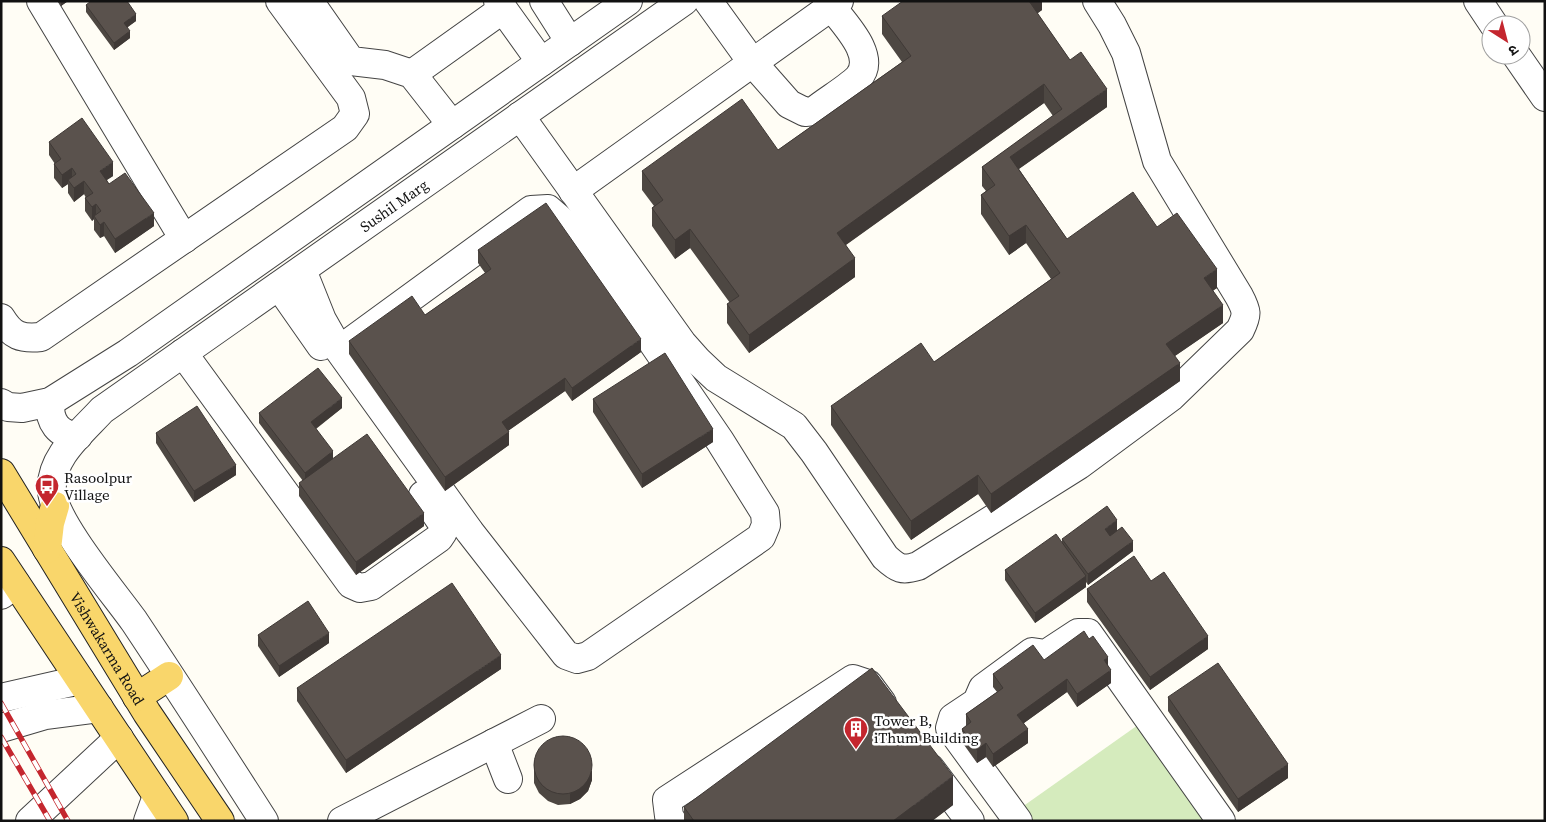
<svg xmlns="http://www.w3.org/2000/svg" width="1546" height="822" font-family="'Source Serif 4','Noto Sans Devanagari',serif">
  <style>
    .green { fill: #d5ebbd }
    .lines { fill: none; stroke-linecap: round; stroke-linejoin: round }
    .minor-casing { stroke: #444; stroke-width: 30 }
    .major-casing { stroke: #222; stroke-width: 30 }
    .minor { stroke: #fff; stroke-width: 28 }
    .major { stroke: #f9d66b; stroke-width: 28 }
    .rail-casing { stroke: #c4262e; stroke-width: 5.5 }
    .rail { stroke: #fff; stroke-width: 4; stroke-dasharray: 11; stroke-linecap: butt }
    .wall { fill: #4d4742 }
    .shaded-wall { fill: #3f3936 }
    .building { fill: #5a524d; stroke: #3f3936 }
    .labels { text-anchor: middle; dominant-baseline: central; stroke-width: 5; stroke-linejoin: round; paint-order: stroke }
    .street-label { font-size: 15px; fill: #111; stroke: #fff }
    .poi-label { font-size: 15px; fill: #111; stroke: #fff; text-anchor: start }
  </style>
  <rect width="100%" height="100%" fill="#fffdf5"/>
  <path class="green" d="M1138,725L1205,821H1032L1022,807Z"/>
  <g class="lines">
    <defs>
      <g id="minor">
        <path d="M41,1L184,239"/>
        <path d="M309,1L351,61L385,65L412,74L452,125"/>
        <path d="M544,1L570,42"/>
        <path d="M708,1L752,62L789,104L805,112L814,111C826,101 847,89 858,78C879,55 840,20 827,1"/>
        <path d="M1478,1L1494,25"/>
        <path d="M503,9L541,62"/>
        <path d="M1516,55L1545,97"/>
        <path d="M412,74L503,9L498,1"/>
        <path d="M520,116L682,343L698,361L716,378L794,426L814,452L885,557C898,569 902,571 918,566L1079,465L1171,397L1240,330C1248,314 1247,311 1239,296L1157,161L1126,53L1112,25L1097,1"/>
        <path d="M573,191L839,1"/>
        <path d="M302,270L322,320L339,350L470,532L566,655L577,659L588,656L761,537L766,525L765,513L720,441L653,343L563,222L548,209L531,210L339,350"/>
        <path d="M279,286L321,346"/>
        <path d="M1,318C12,336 21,339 41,337L345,128L355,114L351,98L280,1"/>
        <path d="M183,353L351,584L360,588L371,586L439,538L443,532L442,523L423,495"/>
        <path d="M50,402C49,422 58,435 78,436"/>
        <path d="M1,403L8,407L22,408L50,402L128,353L628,1"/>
        <path d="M1,595L16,584"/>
        <path d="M1,698L80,680"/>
        <path d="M1,728L45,715L99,708"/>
        <path d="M494,743L508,779"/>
        <path d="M930,768L970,821"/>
        <path d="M30,821L119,738"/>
        <path d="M148,821L157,796"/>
        <path id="s1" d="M264,821C221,754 178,687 134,621C114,593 54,522 52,491C49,458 82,432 102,410L684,1"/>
        <path d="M342,821L541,719"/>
        <path d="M672,821L669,816L667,800L853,679L868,684L882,703"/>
        <path d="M1018,821L950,728L953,718L977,702L983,688L1032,652L1046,654L1078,633H1088L1221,821"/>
      </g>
      <g id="major">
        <path id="s2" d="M1,473L147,713L220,821"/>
        <path d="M47,549L50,523L55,506"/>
        <path d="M1,561L174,821"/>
        <path d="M137,697L169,676"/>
      </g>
    </defs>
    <use href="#minor" class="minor-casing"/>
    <use href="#major" class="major-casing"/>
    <use href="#minor" class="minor"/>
    <use href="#major" class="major"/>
    <defs>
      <path id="rail" d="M1,703L68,821
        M1,737L50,821"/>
    </defs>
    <use href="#rail" class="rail-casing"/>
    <use href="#rail" class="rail"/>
  </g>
  <path class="wall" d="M58,1H68L61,6Z
    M1042,1V10L1037,13L1070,60L1107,107L1019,169L1067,239L1157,227L1217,288L1213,290L1223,323L1175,356L1180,381L991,513L978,494L911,540L831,425V406L934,362L1051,279L1026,243L1009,255L981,214V195L986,191L982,186V167L1053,116L1044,103L846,245L855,277L749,353L727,323V304L730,303L690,248L675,259L652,226V208L654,206L642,190V171L778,150L902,62L882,34V16Z
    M86,5L136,21L127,27L130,38L114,50L86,12Z
    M49,142L113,176L107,180L109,184L154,226L115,253L104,236L100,238L94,230V219L92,221L85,211V198H86L84,194L74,202L68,193V184L62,188L54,178V164H55L49,155Z
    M478,250L641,352L572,401L565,391L508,431L509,445L445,491L349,354V341L425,315L485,273L478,263Z
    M593,399L713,442L642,488L593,412Z
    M342,408L316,429L333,459L424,526L356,575L299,496V483L303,481L259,423V413Z
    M156,433L236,475L194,502L156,443Z
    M1117,531L1133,551L1088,585L1086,582V587L1035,623L1005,580V570L1062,543V539Z
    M1151,581L1208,649L1150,690L1087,602V589Z
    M258,635L329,643L279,677L258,646Z
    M1044,660L1108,667L1111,683L1077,707L1067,692L1024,723L1028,743L993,767L986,757L977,763L962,742V729L966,726V714L997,692L993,687V674Z
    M501,669L346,773L297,701V688Z
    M1168,697L1288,778L1238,812L1168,711Z
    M534,761L592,780L588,791L580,799L570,804L558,805L548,801L539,793L534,783Z
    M953,805L932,821H684V807Z"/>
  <path class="shaded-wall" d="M61,1H68L61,6Z
    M1029,1H1042V10L1029,20Z
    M136,14V21L124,30V23Z
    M130,31V38L114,50V43Z
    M1044,84V103L837,251V233Z
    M1107,89V107L1010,175V157Z
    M113,162V176L100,184V171Z
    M72,168V181L68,180V184L62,188V175Z
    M84,181V194L74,202V188Z
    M96,204V217L94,216V219L92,221V207Z
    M154,213V226L115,253V239Z
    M104,222V236L100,238V225Z
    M1026,225V243L1009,255V236Z
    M690,229V248L675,259V240Z
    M855,258V277L749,353V335Z
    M1217,269V288L1204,297V278Z
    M1223,305V323L1166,362V344Z
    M641,339V352L572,401V388Z
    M1180,363V381L991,513V494Z
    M565,378V391L502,435V422Z
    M342,398V408L311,432V422Z
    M713,429V442L642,488V474Z
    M509,432V445L445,491V477Z
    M333,451V462L305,483V473Z
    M236,465V475L194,502V491Z
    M978,475V494L911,540V521Z
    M424,513V526L356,575V562Z
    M1117,520V531L1105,539V529Z
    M1133,541V551L1088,585V574Z
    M1086,576V587L1035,623V613Z
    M329,633V643L279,677V666Z
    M1208,636V649L1150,690V677Z
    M501,655V669L346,773V760Z
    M1108,657V670L1104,660Z
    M1111,670V683L1077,707V694Z
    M1067,679V692L1017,728V715Z
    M1028,729V743L993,767V754Z
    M986,743V757L977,763V750Z
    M1288,764V778L1238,812V799Z
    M592,770V780L588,791L580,799L570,804V794Z
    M953,776V805L932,821H893Z"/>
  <path class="building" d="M91,1H127L136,14L124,23L130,31L114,43L86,5Z
    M903,1H1029L1070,60L1081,52L1107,89L1010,157L1067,239L1133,192L1157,227L1177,213L1217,269L1204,278L1223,305L1166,344L1180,363L991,494L978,475L911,521L831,406L921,343L934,362L1060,273L1026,225L1009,236L981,195L995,185L982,167L1062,109L1044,84L837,233L855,258L749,335L727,304L739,296L690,229L675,240L652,208L663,200L642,171L742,99L778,150L911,56L882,16Z
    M82,118L113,162L100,171L109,184L125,173L154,213L115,239L104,222L100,225L94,216L101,211L96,204L92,207L85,198L93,193L84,181L74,188L68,180L76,174L72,168L62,175L54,164L61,159L49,142Z
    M546,203L641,339L572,388L565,378L502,422L509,432L445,477L349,341L412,296L425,315L491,269L478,250Z
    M665,353L713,429L642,474L593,399Z
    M318,368L342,398L311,422L333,451L305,473L259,413Z
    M197,406L236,465L194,491L156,433Z
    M367,434L424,513L356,562L299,483Z
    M1107,506L1117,520L1105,529L1110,536L1122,527L1133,541L1088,574L1062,539Z
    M1056,534L1086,576L1035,613L1005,570Z
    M1134,556L1151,581L1164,572L1208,636L1150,677L1087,589Z
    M452,583L501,655L346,760L297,688Z
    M308,601L329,633L279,666L258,635Z
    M1084,631L1089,639L1093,636L1108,657L1104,660L1111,670L1077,694L1067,679L1017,715L1028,729L993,754L986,743L977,750L962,729L971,722L966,714L1003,688L993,674L1033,645L1044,660Z
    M1218,663L1288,764L1238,799L1168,697Z
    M872,668L953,776L893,821H694L684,807Z
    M534 765a29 29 0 1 1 58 0a29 29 0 1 1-58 0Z"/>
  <defs>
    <symbol id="bus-pin" viewBox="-11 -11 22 30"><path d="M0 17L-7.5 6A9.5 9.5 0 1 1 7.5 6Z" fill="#c4262e" stroke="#fff"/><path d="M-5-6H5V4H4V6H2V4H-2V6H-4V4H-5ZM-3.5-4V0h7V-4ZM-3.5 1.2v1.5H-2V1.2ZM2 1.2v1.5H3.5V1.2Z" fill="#fff"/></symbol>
    <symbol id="building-pin" viewBox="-11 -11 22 30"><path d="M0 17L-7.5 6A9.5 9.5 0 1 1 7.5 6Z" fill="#c4262e" stroke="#fff"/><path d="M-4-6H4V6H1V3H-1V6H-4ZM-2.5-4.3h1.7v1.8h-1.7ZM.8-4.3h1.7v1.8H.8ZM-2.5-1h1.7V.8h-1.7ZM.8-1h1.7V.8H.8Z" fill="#fff"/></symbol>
  </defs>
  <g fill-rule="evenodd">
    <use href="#bus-pin" x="33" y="472" width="28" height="38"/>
    <use href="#building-pin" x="842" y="715" width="28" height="38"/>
  </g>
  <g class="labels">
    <g class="street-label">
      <text stroke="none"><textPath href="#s1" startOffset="848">Sushil Marg</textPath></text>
      <text stroke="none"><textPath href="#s2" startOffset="205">Vishwakarma Road</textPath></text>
    </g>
    <g class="poi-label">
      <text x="64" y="477">Rasoolpur<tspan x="64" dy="17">Village</tspan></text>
      <text x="874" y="720">Tower B,<tspan x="874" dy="17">iThum Building</tspan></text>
    </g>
  </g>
  <rect width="1546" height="822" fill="none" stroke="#111111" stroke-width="5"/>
  <g transform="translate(1506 40) rotate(144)"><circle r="24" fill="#ffffff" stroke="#a0a0a0"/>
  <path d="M0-4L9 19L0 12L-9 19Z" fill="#c4262e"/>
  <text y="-8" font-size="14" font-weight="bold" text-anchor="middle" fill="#111111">उ</text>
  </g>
</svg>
